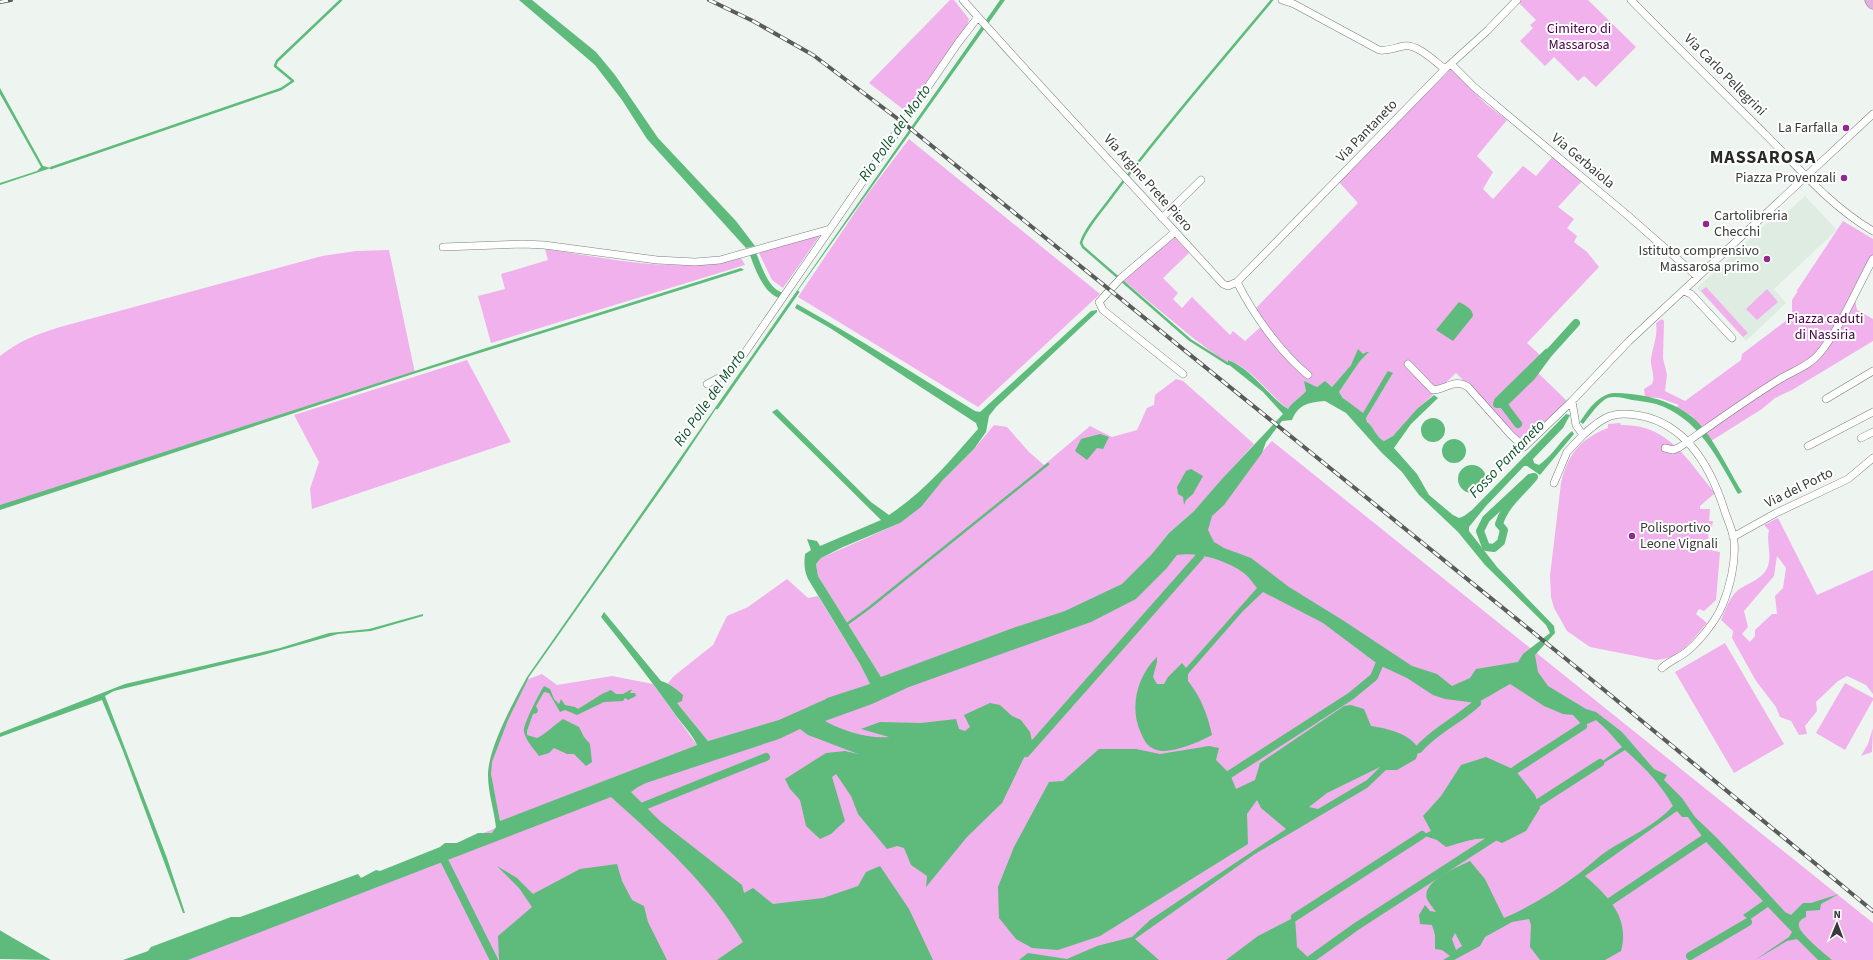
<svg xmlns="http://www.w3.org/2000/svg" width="1873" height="960" font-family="'Source Sans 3',sans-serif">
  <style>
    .built { fill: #dfece2 }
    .green { fill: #f1b1ec; fill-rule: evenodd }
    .water { fill: #5ebb7c; fill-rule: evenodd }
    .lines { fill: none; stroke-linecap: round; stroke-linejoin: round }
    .stream { stroke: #5ebb7c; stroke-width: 2.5 }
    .canal { stroke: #5ebb7c; stroke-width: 8 }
    .street-casing { stroke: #7a807b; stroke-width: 8 }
    .primary-casing { stroke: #976693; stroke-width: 13 }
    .street { stroke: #fff; stroke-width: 7 }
    .primary { stroke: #dfb1dc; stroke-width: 12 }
    .rail-casing { stroke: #595c5a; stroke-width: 4 }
    .rail { stroke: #fff; stroke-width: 2.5; stroke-dasharray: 8; stroke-linecap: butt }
    .poi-dot { fill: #90288d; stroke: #fff; stroke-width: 1.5 }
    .labels { text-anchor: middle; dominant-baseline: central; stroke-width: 4; stroke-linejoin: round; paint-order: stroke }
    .park-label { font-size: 14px; fill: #490247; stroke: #fff }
    .street-label { font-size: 14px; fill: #383b39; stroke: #fff }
    .poi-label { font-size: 14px; fill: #383b39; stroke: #fff; text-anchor: end }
    .water-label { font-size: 15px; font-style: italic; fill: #0c532a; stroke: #fff }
    .district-label { font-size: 18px; font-weight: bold; letter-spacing: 1px; fill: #262b27; stroke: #fff }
  </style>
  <rect width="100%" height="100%" fill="#eef5f0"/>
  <path class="built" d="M1805,196L1837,230L1774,289L1786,303L1746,341L1697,288L1779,212L1783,216Z"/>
  <path class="green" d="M950,0H954L969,19L966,29L908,113L869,83Z
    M1520,0H1588L1636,47L1596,87L1584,76L1578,81L1554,57L1545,66L1520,41L1533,28L1530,25L1536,20L1518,2Z
    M1451,69L1486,104L1507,120L1477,156L1493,172L1483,189L1493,199L1523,166L1536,176L1554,155L1582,181L1558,207L1574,219L1567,228L1577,236L1574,242L1587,252L1599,267L1527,343L1541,356L1532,367L1568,402L1525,443L1456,373L1424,403L1393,436L1384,441C1376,437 1374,427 1367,422L1366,418L1393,373L1377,392L1363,414C1353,408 1345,401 1339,392L1360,361L1369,352L1363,355L1358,350L1351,365L1332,387L1325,382L1317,387L1305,382L1306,391C1300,398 1293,401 1288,409C1268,394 1252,368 1228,360V364L1193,338L1123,280L1174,236L1189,253L1163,278L1178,293L1173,299L1182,308L1192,297L1230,335L1233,331L1245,341L1265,323L1256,308L1358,203L1338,181Z
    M909,139L1100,294L978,407L798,297L866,196Z
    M1843,221L1873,239V267L1855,300L1857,310L1873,319V341L1792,390L1775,398L1762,409L1711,441L1692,416L1676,407L1679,405L1659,398L1645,397L1644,389L1652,384C1656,376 1650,368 1651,359C1653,345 1658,337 1656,323L1662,319L1664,321L1663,358L1667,375L1665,391L1685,401L1741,360L1742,354L1787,320L1792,312V300L1798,291L1796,292Z
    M821,234L783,288L772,280L759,253Z
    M545,249C606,258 681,275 741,258L745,265L491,343L478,296L505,289L501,274L548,260Z
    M389,250L415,373L0,508V356C19,341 37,334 60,327L322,256L356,251Z
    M1706,287L1748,333L1743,337L1701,291Z
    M1767,289L1778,302L1757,320L1746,309Z
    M467,360L511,442L312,509L310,489L319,462L294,415Z
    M1176,379L1183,381L1254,444L1194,511L1169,533L1151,555L1152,570L1272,441L1873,923V960H124L327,894L750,729L708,741L677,703L678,691L673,689L668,683L674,676L713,645L727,616L748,607L787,579L808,598L818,596L860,664L870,684L881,677L818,576L816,564L821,558L900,523L974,449L994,425L1007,427L1029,452L1044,465L1090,426L1112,437L1137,430L1147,408L1154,405L1155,395Z
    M1620,423L1621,425C1669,424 1687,460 1715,493L1700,506V509H1710L1709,521H1713L1712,527L1708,528L1709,550L1720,552L1716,600L1704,611L1699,609L1696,614L1707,623C1692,640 1680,659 1656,660L1590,647L1567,631L1554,608L1551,597L1550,576L1561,483C1568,454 1580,439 1608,428V424Z
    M1778,518L1817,595L1873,570V694L1866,685L1847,676L1838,681L1816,702L1817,711L1805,726L1807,734L1799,735L1791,721L1780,717L1776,707L1756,681L1732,638L1733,631L1721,620C1725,611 1729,598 1737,591C1747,583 1764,579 1768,566C1772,554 1766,542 1769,530L1764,525ZM1777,556L1786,568L1783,588L1775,596L1777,614H1772L1755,630V636L1750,642L1742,634L1748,627L1744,611L1774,576Z
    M1725,643L1784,744L1734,773L1675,672Z
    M542,674L557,685L612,676L653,684L697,745L500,822L489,766L502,727L526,680Z
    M1845,683L1873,698V700L1845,750L1816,733Z
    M1873,728L1872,752L1861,756L1868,744Z"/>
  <path class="water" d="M519,0H532L596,52L615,75L658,138L736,221L755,246L746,248L647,139L622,100L595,65Z
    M1000,0H1005L752,355L677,467L529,677L508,720L492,762L491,774L500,821L697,745C691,732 680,722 672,710C649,678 626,648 601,617L604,612L661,681C669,683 676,689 683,695L682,701L677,703L708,741L779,720L826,699L827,698L870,684L860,664L808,579C804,570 804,563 805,554L811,550L807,539L817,541L820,546L881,520L772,412L777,409L871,502L889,515C926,490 949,462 978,429L976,423L830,328L795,308L797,304C858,338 916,375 975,411L980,412L1091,311L1097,310V312L996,407L989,416L986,432L974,449L942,481L921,507L900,523L843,547L821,558L816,564L818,576L881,677L1013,628L1065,611L1122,584L1151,555L1169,533L1194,511L1222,479L1283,414L1263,392L1228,364V360C1252,369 1267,395 1288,409C1293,401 1300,398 1306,391L1304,381L1317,387L1325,381L1332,387L1351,365L1358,349L1363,354L1367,352H1369L1360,361L1339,392L1343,398L1363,413L1386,374L1388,371L1393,373L1366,418L1367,422C1374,427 1376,437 1384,441L1393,436L1417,409L1434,395L1438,398L1411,424L1394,448L1417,474L1429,495L1453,515L1459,518L1464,516L1472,510L1566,414L1570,415L1563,428L1533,459L1534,463L1539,465C1552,456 1560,441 1572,431L1574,434L1540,475L1527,466H1524L1486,506L1469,527V531L1497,567L1554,626L1555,633L1535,655L1538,672L1548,686L1586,709L1596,712L1622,732L1654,769L1667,775L1664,780L1682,798L1695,817L1718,839L1785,912L1791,915L1803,903H1811L1839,894L1821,904L1820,910L1806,911V917C1802,919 1798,921 1799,926C1799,933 1825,954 1832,960H1818L1797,939L1787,941L1755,960L1789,937L1792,932L1768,907L1749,920L1743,915L1763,901L1707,843L1688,817H1682L1677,811L1585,876C1609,897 1630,918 1621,951L1605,960H1540L1530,947L1531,925L1529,919L1512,922L1485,937L1480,946L1454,960H1443L1450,956L1442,950L1435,949V935L1432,925L1420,924L1419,915L1425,905L1430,911L1436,912C1433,908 1429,903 1427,899C1421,881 1458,867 1470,861L1485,879L1504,918C1532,906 1557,890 1581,872C1590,865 1598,857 1607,851C1630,836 1655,826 1673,806C1660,783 1644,767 1625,750L1602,764L1600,763L1622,747L1607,730L1596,720L1583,726L1573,715L1563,714L1544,706L1510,684L1477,703L1445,699L1433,695L1407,678L1379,665L1323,623L1263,592L1243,611L1188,674V681C1201,697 1208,716 1212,735C1200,742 1167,756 1154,749C1146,745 1144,740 1141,733C1129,708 1137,676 1157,657V662L1153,677L1157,684H1164L1168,677L1182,663L1186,668L1257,588C1253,583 1249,577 1245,574C1227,560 1198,552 1177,555L1166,569L1136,599L1091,622L909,687L872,704L825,721C842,731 869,739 889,737L861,729L880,722L921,723L956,719L959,729L965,731L970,727L964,715L990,703L1000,705L1012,716L1021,720L1030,732L1032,741L1002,803L967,837L926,887L927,876L911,865L904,848L897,846L887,849L858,814L851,796L836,774L832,777L845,821L831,834L820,839L806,826L800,800L790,789L785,779L826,753L845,751L858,754L808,735L800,729L779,739L646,783L638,787L631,792L660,821L742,885L744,893L753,888L773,904L823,898L858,886L866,872L880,866L909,909L933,960H717L743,942C710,885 660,841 611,797L188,960H123L148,951L151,947L231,917H240L358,874L361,878L376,870L380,871L440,847L445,843H457L478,833H492L496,827C494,810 488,792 488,775C488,748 514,701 527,677ZM1325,401L1346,413L1382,453L1402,472L1419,495L1458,532L1485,565L1546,625L1550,633L1523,654L1518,662L1476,669L1470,678L1452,686L1437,674L1412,666L1344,621L1289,587L1251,558L1224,548L1214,542L1208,530L1212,516L1224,505L1262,453L1266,442L1282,421L1292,420C1298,404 1310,402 1325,401ZM1455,933L1462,946L1456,950L1452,939Z
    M0,88L43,166L51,168L0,185V183L37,171L41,167L0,94Z
    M756,253C762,266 768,290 784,293L780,298C764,294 755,269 750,255Z
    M741,268L744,270L416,373L0,510V505L483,349Z
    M1459,302C1465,305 1473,309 1473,316L1453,341L1436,330Z
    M1613,393C1639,393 1669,399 1691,416C1710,430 1729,471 1742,492L1738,494C1718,459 1698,417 1656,404C1649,402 1640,401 1632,400C1623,398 1610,394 1603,401C1595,407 1589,417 1583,424L1580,422C1588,410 1598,395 1613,393Z
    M1421 430a12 12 0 1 1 24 0a12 12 0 1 1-24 0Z
    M1100,434L1109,437L1103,449L1097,448L1087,460L1075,451L1081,439Z
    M1442 451a12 12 0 1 1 24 0a12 12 0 1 1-24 0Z
    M1458 479a14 14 0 1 1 28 0a14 14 0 1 1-28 0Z
    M1191,469L1203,476L1193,494L1186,500L1184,505L1183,497L1178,494L1177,487L1186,471Z
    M423,614V616L371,631L338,634L267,654L126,688L114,691L105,696L167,858L185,913H183L123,751L102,700L0,737V733L125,684L280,648L329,633L369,629Z
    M544,686L550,689L554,699L559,704L561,699L565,705L575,707L578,709L602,694L611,690L616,694H623L632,689L630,693H635L636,696L628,700L625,698L623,701L604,702L577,715L565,710L560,712L549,693L544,692L536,706L538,710L537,713L533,714L527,731V735L537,738C546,734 554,725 563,719L579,727L584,737L590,744L592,762L586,766L574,754H567L554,748L549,753L539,756C534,749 526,741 524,732C522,726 540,692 544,686Z
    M1351,705L1364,709L1371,726C1389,729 1409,733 1419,749L1416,759L1397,770H1386L1367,788L1255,854L1135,939L1159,960H1019L1028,953L1067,959L1097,946L1132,937L1150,920L1286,829L1261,808L1257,800L1247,814L1248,844L1100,936L1058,950L1032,948L1016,939L999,918L998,887L1014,847L1049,782L1063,781L1099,749H1136L1160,754L1209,746L1219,748L1216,760L1230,774L1236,789L1255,780L1260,763L1344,706ZM1380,767L1367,780L1318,809L1309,807L1327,793Z
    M1486,757L1515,770L1535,795L1540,808L1526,831L1502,843C1484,833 1465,842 1446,847L1437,840L1422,835L1431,831L1423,816L1441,796L1461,765Z
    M617,864L622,881L632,900L644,906L648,922L667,960H499L498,936L532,907L519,888L497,866L517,878L533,894L580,869Z
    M1295,917L1297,947L1311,960H1226L1258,936Z
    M0,930L1,931L51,960L0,959Z"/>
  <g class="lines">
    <path class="stream" d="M51,168L281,89L293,81L275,66L277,61L341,0
      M1228,364L1190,340L1083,247L1081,243C1085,228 1104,208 1113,195C1163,128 1218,65 1272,0
      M717,408L798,292
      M847,624L869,608L1048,464"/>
    <path class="canal" d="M1547,353L1548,354L1531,377L1503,404H1497L1498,401Z
      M1548,354L1576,323
      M1503,404L1518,424
      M1534,477C1521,493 1505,504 1499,524L1504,530L1501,542L1494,548L1486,547L1480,531L1486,519L1530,478Z
      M1419,749C1435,730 1459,720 1477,703
      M1026,753L1200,556
      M1515,770L1583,726
      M1230,774L1351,696L1374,677L1379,665
      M1538,803L1600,763
      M644,806L766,757
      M445,862L494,960
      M1611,901L1705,838
      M1295,917L1422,835
      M1690,956L1748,922
      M1311,959L1357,926L1493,838"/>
    <defs>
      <path id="street" d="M963,0C1048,96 1137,189 1223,284L1228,286L1237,282C1253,314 1280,352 1308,375
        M1282,0L1294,4L1379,50C1391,51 1393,48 1404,46C1418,44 1435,62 1445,69
        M1631,0C1675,45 1720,89 1765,134C1799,168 1830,206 1873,231
        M1451,64L1474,87L1626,214L1698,277
        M1162,218L1201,180
        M1175,232L1121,278L1099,302L1103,310L1183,374
        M443,247L523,244L544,245L657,260L695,262L720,260L830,229
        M1237,282L1445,69L1487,31L1517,0
        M1684,291L1691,294L1732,338
        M1408,364L1433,390C1447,389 1455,378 1468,387L1511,435L1524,447L1572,401L1629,341L1873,114
        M707,384L728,373L744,354L958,43L978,17
        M1826,399L1873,371
        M1572,401L1576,425L1583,435C1604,416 1614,410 1642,416C1689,426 1712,470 1725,512C1728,521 1733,531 1734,541C1736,562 1730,587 1722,606C1716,621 1696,646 1682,655C1676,659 1668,662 1662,668
        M1861,438L1873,432
        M1808,446L1873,412
        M1665,448L1673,450L1680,447C1713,424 1746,400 1780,379C1793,371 1809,366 1819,354C1840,329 1857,288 1873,259
        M1554,483L1567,452L1583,435
        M1733,537L1776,513L1848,479L1873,458"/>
      <path id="primary" d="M1871,0L1873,3"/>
    </defs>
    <use href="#street" class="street-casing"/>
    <use href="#primary" class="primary-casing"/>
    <use href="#street" class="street"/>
    <use href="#primary" class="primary"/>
    <defs>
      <path id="rail" d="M709,0L753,21L813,55L906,125L1592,680L1873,911
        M0,2L11,0"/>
    </defs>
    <use href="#rail" class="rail-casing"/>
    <use href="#rail" class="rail"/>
  </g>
  <g class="poi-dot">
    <circle cx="1846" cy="128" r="4"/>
    <circle cx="1844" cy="178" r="4"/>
    <circle cx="1706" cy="224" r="4"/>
    <circle cx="1767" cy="259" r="4"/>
    <circle cx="1632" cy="536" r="4"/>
  </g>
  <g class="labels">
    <g class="park-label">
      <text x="1579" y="29">Cimitero di<tspan x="1579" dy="16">Massarosa</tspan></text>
      <text x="1825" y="319">Piazza caduti<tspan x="1825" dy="16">di Nassiria</tspan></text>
    </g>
    <g class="street-label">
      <text transform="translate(1725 75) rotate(45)">Via Carlo Pellegrini</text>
      <text transform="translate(1367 131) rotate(-46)">Via Pantaneto</text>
      <text transform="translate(1583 161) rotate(40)">Via Gerbaiola</text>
      <text transform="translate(1148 183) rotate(48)">Via Argine Prete Piero</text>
      <text transform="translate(1799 488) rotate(-26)">Via del Porto</text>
    </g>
    <g class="poi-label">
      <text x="1838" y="128">La Farfalla</text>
      <text x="1836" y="178">Piazza Provenzali</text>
      <text x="1714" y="216" text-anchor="start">Cartolibreria<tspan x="1714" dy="16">Checchi</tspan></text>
      <text x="1759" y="251">Istituto comprensivo<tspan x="1759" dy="16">Massarosa primo</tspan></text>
      <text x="1640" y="528" text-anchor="start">Polisportivo<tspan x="1640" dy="16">Leone Vignali</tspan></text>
    </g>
    <g class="water-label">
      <text transform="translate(895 133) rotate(-55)">Rio Polle del Morto</text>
      <text transform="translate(710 398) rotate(-55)">Rio Polle del Morto</text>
      <text transform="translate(1507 459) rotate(-46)">Fosso Pantaneto</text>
    </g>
    <g class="district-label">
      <text x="1763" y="157">MASSAROSA</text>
    </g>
  </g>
  <g transform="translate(1837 924) rotate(1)" stroke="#ffffff" stroke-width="3" paint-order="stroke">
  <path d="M0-3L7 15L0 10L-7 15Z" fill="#383b39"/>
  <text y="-6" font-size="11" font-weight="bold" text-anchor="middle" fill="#383b39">N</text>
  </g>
</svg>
